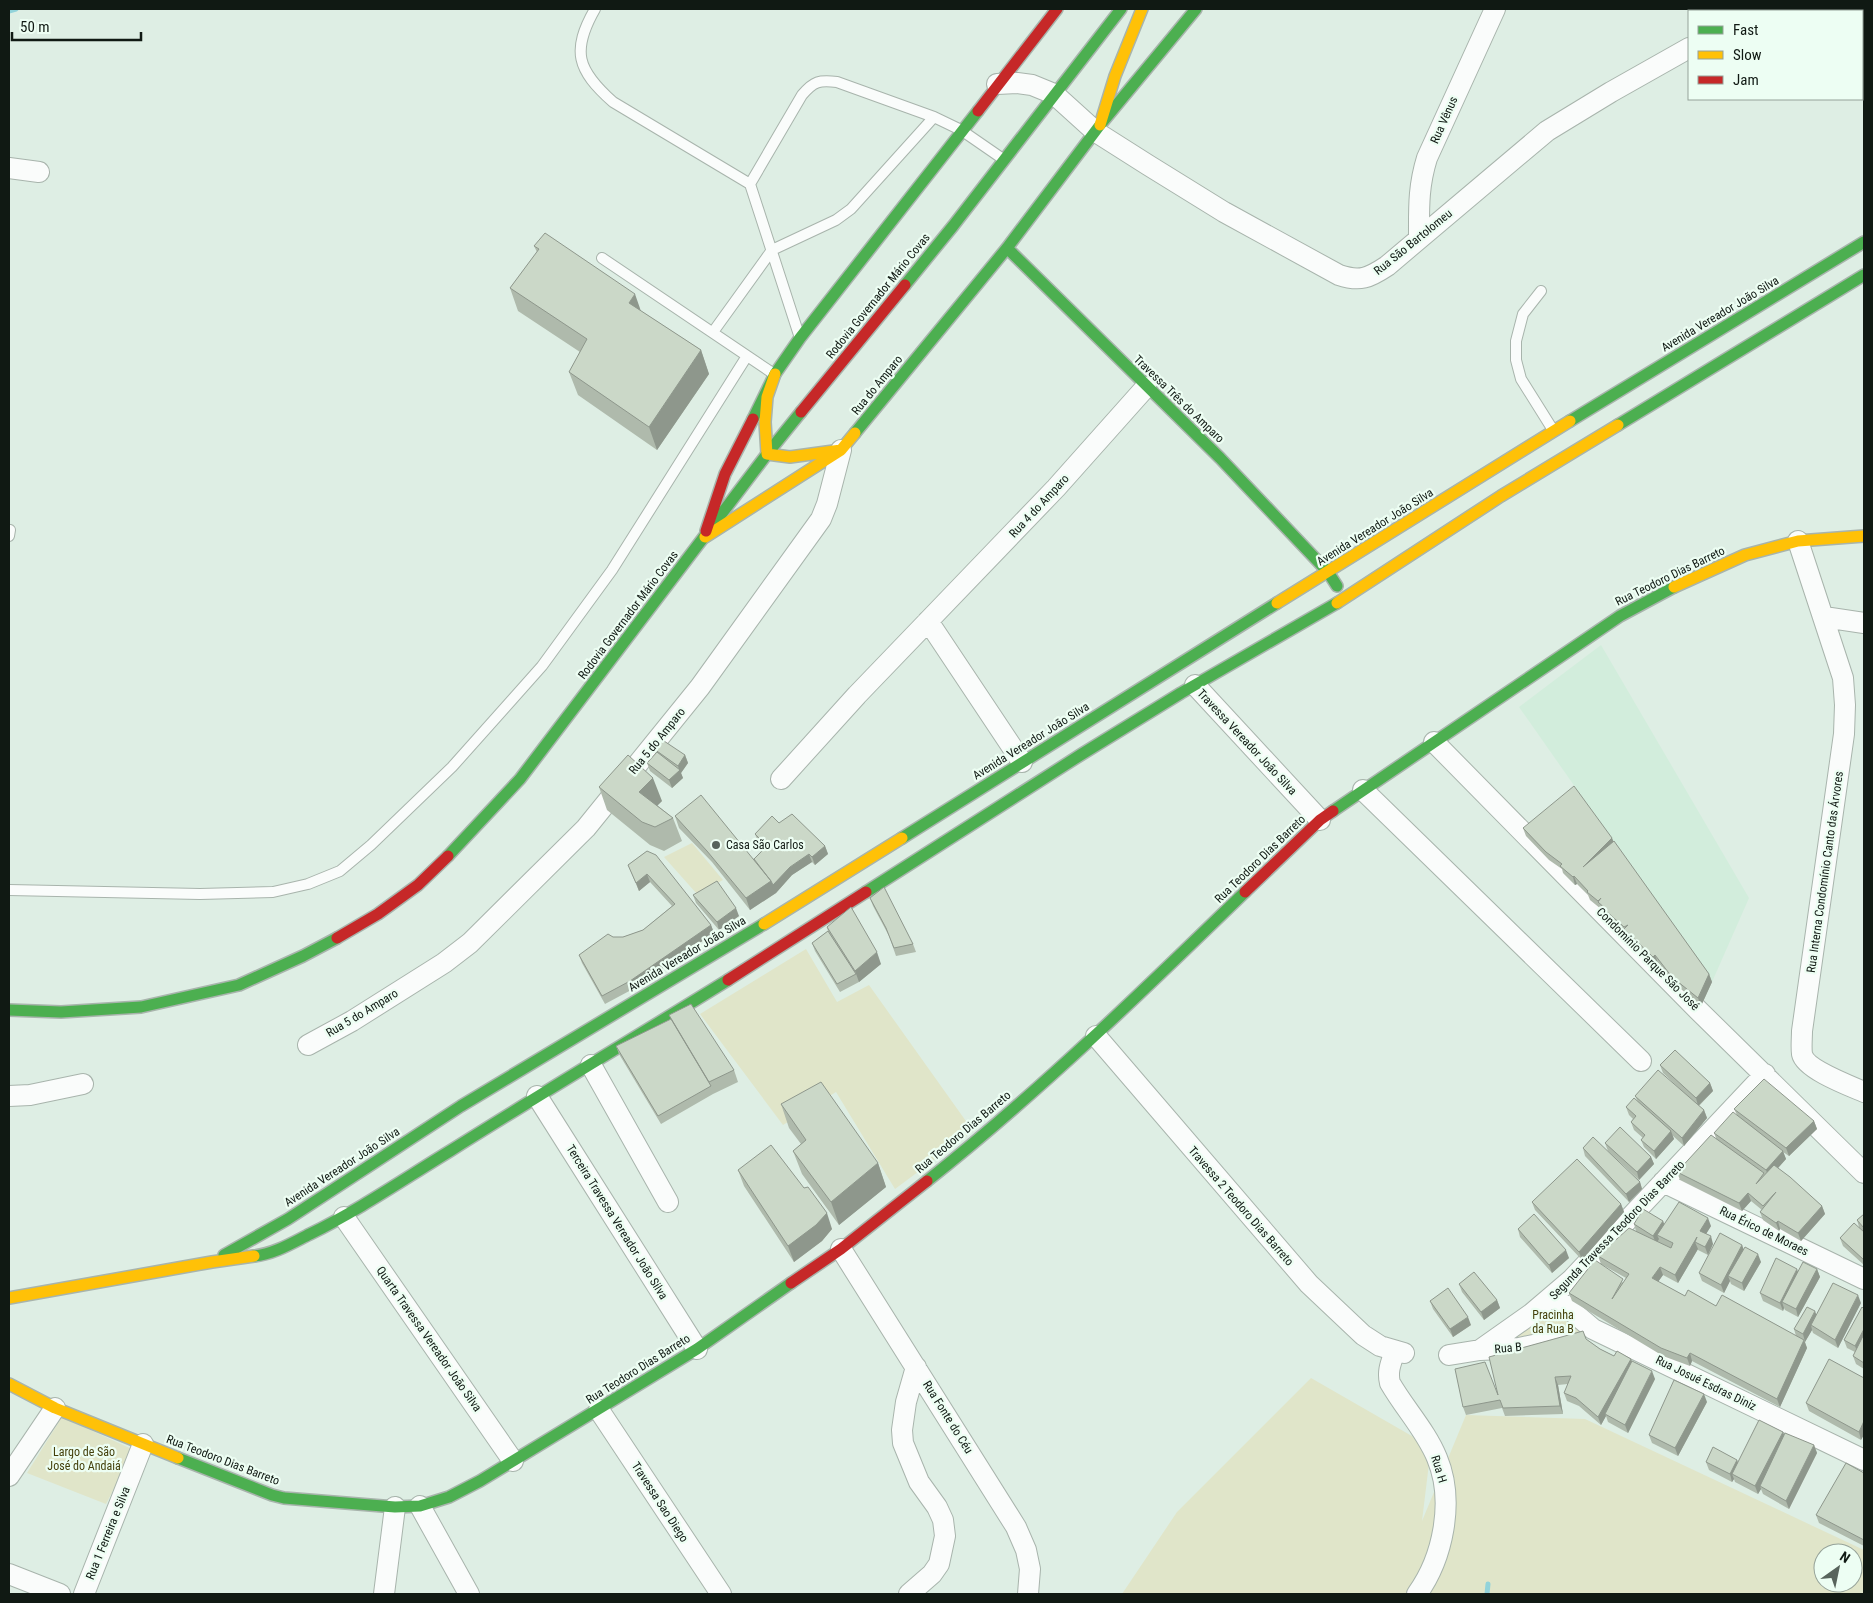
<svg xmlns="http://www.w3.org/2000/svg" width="1873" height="1603" font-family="'Roboto Condensed',sans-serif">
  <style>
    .built { fill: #d2eddc }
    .green { fill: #e0e5c9; fill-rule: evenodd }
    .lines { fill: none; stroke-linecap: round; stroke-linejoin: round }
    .stream { stroke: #92d3da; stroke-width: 5 }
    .lane-casing { stroke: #a8b4ac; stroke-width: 12 }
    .street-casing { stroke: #a8b4ac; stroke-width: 22 }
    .fast-casing { stroke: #a8b4ac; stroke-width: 14 }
    .slow-casing { stroke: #a8b4ac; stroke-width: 14 }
    .jam-casing { stroke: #a8b4ac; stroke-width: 14 }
    .lane { stroke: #fafcfb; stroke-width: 10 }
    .street { stroke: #fafcfb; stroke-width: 20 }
    .fast { stroke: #4caf50; stroke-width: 11 }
    .slow { stroke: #ffc107; stroke-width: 11 }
    .jam { stroke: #c62828; stroke-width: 11 }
    .wall { fill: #afbaac }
    .shaded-wall { fill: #8e978c }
    .building { fill: #cbd8c8; stroke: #8e978c }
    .poi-dot { fill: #58645c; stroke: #edfef3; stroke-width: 2 }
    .labels { text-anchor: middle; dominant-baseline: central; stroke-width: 4.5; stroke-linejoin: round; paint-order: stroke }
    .street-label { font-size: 12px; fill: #101913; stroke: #edfef3 }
    .poi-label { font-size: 12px; fill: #101913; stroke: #edfef3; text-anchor: start }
    .park-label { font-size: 12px; fill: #433f0a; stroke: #edfef3 }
  </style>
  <rect width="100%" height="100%" fill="#deeee4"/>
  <path class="built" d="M1601,645L1749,898L1712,982L1519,707Z"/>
  <path class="green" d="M692,843L723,880L697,894L664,857Z
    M806,949L837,1002L869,985L973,1131L895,1189L836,1092L783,1125L700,1014Z
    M1554,1304L1586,1331L1523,1342L1496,1344Z
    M1311,1378L1431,1447L1422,1521L1466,1415L1585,1419L1864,1550V1594H1122L1177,1512ZM1823,1553H1853V1583H1823Z
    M62,1417L134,1450L106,1504L27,1473Z"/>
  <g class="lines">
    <path class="stream" d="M9,11L16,9
      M1487,1594L1488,1584"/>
    <defs>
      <path id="lane" d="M595,9C571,51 577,70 613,102L750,184L799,335
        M750,184L802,95C814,81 819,80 837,82L934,117L961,130L1003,159
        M602,258L774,374
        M1541,291L1523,314L1516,341V360L1521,379L1553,430
        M713,332L772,250L836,220L851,209L934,117
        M9,536L10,530
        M9,890L200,894L273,892L308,884L340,871L371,845L452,767L542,666L612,570L747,356"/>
      <path id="street" d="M1754,11L1758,9
        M1862,14L1864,18
        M997,84L1017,83L1032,85L1054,94L1096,132L1148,165L1224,212L1339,275C1360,282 1369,278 1387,266L1547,131L1611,92L1689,48
        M9,168L39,172
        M1419,238C1419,209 1418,187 1427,158L1495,9
        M1798,541L1843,678L1845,705L1844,734L1802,1031C1802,1038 1801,1047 1802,1054C1805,1069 1850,1086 1864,1092
        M1824,617L1864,623
        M928,621L1022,762
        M1195,685L1320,820
        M1434,742L1698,1010L1864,1173
        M781,779L857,695L1056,488L1146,387
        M1363,790L1641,1061
        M1096,1036L1309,1284L1363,1335L1380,1346L1404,1353
        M308,1045L352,1021L444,963L470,943L586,828L700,687L821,519L827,504L841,450
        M591,1065L668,1202
        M9,1096L30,1095L83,1084
        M537,1096L697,1349
        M1663,1182L1864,1279
        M344,1217L513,1461
        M841,1249L1016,1527L1026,1550L1030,1569L1028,1594
        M1554,1296L1593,1329L1864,1460
        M1480,1350L1519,1348L1562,1339
        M1395,1351C1391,1363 1387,1371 1390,1383C1405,1409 1426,1431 1437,1458C1455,1501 1443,1558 1417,1594
        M1449,1355L1480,1350L1531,1314L1572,1279L1765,1074
        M599,1410L721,1594
        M9,1476L55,1408
        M420,1506L469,1594
        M9,1574L60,1594
        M84,1594L143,1444
        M384,1594L395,1507
        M909,1594L932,1574L939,1564L945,1536L943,1520L937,1507L919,1482L903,1443L902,1430L906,1402L916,1367"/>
      <path id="fast" d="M1007,248L1220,458L1328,572L1337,586
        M905,285L953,226L1121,9
        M753,419L775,374L800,338L978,111
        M1570,421L1864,242
        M1618,425L1864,275
        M855,433L1007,248L1100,125L1196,9
        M1333,811L1620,616L1674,587
        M902,838L1277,603
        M448,856L520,779L767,454L801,412
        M866,892L1082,754L1181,693L1337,603
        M9,1010L61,1012L141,1007L239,985L303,956L337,938
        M927,1181C1039,1092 1142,992 1245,892
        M224,1255L288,1219L461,1106L764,924
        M254,1256C274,1254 292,1243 310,1234C359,1210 404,1179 450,1151C542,1093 636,1037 728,980
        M178,1458L272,1495L284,1498L395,1507L420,1506L449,1497L480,1481L697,1349L791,1283"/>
      <path id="slow" d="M1100,125L1115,76L1142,9
        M775,374L767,397L765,422L767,454L790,457L841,450
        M705,537L841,450L855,433
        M1674,587L1745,555L1798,541L1864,536
        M1277,603L1570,421
        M1337,603L1501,496L1618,425
        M764,924L902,838
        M9,1298L212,1262L254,1256
        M9,1384L55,1408L178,1458"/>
      <path id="jam" d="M978,111L1057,9
        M801,412L905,285
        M706,531L725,474L753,419
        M1245,892L1320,820L1333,811
        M337,938L378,914L418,885L448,856
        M728,980L866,892
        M791,1283L841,1249L927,1181"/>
    </defs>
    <use href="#lane" class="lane-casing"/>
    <use href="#street" class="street-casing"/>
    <use href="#fast" class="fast-casing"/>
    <use href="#slow" class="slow-casing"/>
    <use href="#jam" class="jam-casing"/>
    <use href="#lane" class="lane"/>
    <use href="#street" class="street"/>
    <use href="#fast" class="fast"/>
    <use href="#slow" class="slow"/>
    <use href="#jam" class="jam"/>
  </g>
  <path class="wall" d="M534,246L641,311L701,350L709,374L657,450L578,395L569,372L580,352L518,311L510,288L537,252Z
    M654,749L685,755L688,763L681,773L683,778L672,788L650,771L647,763L655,754Z
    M599,787L662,801L657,805L673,818L682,841L664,851L650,845L607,810Z
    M675,816L754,859L764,848L758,842L755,834L779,823L825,846L828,854L815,865L812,862L792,875L776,893L750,910L712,862L679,828Z
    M1523,828L1612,838L1613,841L1709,974L1712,982L1701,1006L1675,984L1658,963L1656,965L1627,937L1626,934L1609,919L1608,916L1601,909L1590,900L1588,895L1577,884L1575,885L1563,873L1562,869L1549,860L1526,836Z
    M647,851L711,925L714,933L633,989L605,1004L582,963L579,955L613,937H623L643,930L672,906L650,882L639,891L628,865Z
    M693,895L739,916L719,930L696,903Z
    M870,898L913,944L916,952L896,956L889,936L873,906Z
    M827,927L881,964L859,982L840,992L815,951L812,943L828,931Z
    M669,1015L734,1070L738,1082L713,1094L661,1124L619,1054L616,1046L671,1019Z
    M1660,1065L1710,1083L1713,1091L1699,1106L1704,1110L1707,1118L1684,1146L1672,1135L1674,1139L1656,1159L1644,1147L1641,1140L1643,1138L1634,1130L1631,1122L1633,1119L1629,1115L1626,1107L1638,1102L1635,1096L1684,1093L1663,1073Z
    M781,1104L878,1163L886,1187L839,1225L802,1174L793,1151L801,1144L789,1128Z
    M1734,1109L1814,1121L1817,1129L1789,1156L1783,1152L1786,1159L1778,1168L1822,1206L1825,1214L1801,1241L1780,1229L1779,1231L1763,1220L1760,1212L1762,1210L1751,1201L1742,1211L1680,1180L1677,1172L1716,1138L1714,1133L1737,1115Z
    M1605,1143L1651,1157L1654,1164L1639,1180L1608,1151Z
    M1583,1148L1640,1182L1642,1189L1629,1202L1585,1156Z
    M738,1170L832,1229L822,1241L794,1262L744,1186Z
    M1532,1202L1621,1204L1624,1212L1582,1260L1535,1210Z
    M1864,1214V1265L1843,1246L1840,1238L1859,1227L1857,1220Z
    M1663,1221L1664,1224L1711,1226L1706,1234L1713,1244L1708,1255L1698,1250V1249L1678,1283L1663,1275L1658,1282L1685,1296L1716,1306L1796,1336L1794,1329L1816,1315L1861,1303L1838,1348L1813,1333L1812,1330L1805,1342L1807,1348L1780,1407L1692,1361L1690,1366L1663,1356L1572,1301L1569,1293L1624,1282L1626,1278L1601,1264L1598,1256L1636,1231L1634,1224Z
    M1518,1229L1569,1258L1552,1273L1520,1237Z
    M1742,1245L1743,1249L1761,1262L1744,1291L1731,1284L1730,1281L1724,1293L1702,1281L1699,1273Z
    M1817,1269L1820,1277L1798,1317L1785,1310L1784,1308L1783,1311L1763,1301L1760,1293L1798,1272Z
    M1459,1284L1497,1300L1500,1308L1484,1320L1462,1292Z
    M1430,1301L1471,1325L1453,1337L1433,1309Z
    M1864,1309V1369L1856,1364L1853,1356L1855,1352L1847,1348L1844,1340Z
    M1586,1339L1600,1349L1614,1356L1631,1359L1632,1361L1655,1379L1628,1433L1608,1422L1606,1416L1601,1425L1579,1406L1567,1401L1564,1393L1568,1384L1558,1385L1563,1414L1505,1416L1502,1408L1466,1415L1463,1407L1498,1395Z
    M1864,1378L1861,1440L1809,1411L1806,1403Z
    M1707,1402L1678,1456L1652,1443L1649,1435Z
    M1783,1432L1784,1435L1814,1445L1817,1453L1789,1509L1763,1494L1761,1489L1758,1494L1735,1482L1734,1479L1732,1482L1709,1470L1706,1462L1737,1460L1738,1463Z
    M1864,1473V1546L1819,1523L1816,1515Z"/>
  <path class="shaded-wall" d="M635,294L643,317L629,303Z
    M701,350L709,374L657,450L649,427Z
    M685,755L688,763L681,773L683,778L672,788L669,780L679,770L678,766Z
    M653,778L662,801L648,815L639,792Z
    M1612,838L1615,846L1583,867Z
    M825,846L828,854L815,865L812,857Z
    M809,854L812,862L792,875L776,893L750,910L746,898Z
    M647,874L650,882L639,891L636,883Z
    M1574,876L1577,884L1575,885L1573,877Z
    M736,908L739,916L719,930L717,922Z
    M711,925L714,933L633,989L630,981Z
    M877,952L881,964L859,982L855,971Z
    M1655,955L1658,963L1656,965L1653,957Z
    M1709,974L1712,982L1701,1006L1698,998Z
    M1710,1083L1713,1091L1698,1106L1696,1098Z
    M1704,1110L1707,1118L1684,1146L1682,1138Z
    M1814,1121L1817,1129L1789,1156L1786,1148Z
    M1671,1131L1674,1139L1656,1159L1654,1151Z
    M1783,1151L1786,1159L1769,1178L1766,1170Z
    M1651,1157L1654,1164L1639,1180L1637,1172Z
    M878,1163L886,1187L839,1225L831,1202Z
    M1640,1182L1642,1189L1629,1202L1626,1194Z
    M1748,1193L1751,1201L1742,1211L1739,1203Z
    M1621,1204L1624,1212L1582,1260L1579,1252Z
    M1822,1206L1825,1214L1801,1241L1798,1233Z
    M827,1213L832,1229L822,1241L794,1262L788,1246Z
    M1708,1218L1711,1226L1703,1239L1700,1231Z
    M1663,1221L1666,1229L1657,1235L1659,1239L1656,1244L1653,1236Z
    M1778,1221L1780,1229L1779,1231L1776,1223Z
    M1711,1236L1713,1244L1708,1255L1705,1247Z
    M1697,1237L1695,1242L1698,1249L1678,1283L1675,1275Z
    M1742,1245L1745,1253L1728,1276L1730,1281L1724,1293L1721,1285Z
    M1566,1250L1569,1258L1552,1273L1549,1265Z
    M1758,1254L1761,1262L1744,1291L1742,1283Z
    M1660,1267L1663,1275L1655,1286L1652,1278Z
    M1797,1269L1800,1277L1782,1302L1784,1308L1783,1311L1780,1303Z
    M1817,1269L1820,1277L1798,1317L1796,1309Z
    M1858,1295L1861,1303L1838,1348L1835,1340Z
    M1497,1300L1500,1308L1484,1320L1481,1312Z
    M1815,1311L1818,1319L1811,1325L1812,1330L1805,1342L1803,1334Z
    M1468,1317L1471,1325L1453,1337L1450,1329Z
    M1864,1329V1342L1858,1354L1855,1346Z
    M1804,1340L1807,1348L1780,1407L1777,1399Z
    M1690,1353L1692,1361L1690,1366L1687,1358Z
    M1631,1359L1634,1367L1605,1414L1606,1416L1601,1425L1598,1417Z
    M1652,1371L1655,1379L1628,1433L1625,1425Z
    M1555,1377L1558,1385L1563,1414L1560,1406Z
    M1704,1394L1707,1402L1678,1456L1675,1448Z
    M1864,1421V1435L1861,1440L1859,1432Z
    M1783,1432L1786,1440L1760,1486L1761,1489L1758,1494L1755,1486Z
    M1814,1445L1817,1453L1789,1509L1786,1501Z
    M1737,1460L1740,1468L1732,1474L1734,1479L1732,1482L1730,1474Z"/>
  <path class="building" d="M545,233L635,294L629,303L701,350L649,427L569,372L587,339L510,288L539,249L534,246Z
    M661,739L685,755L678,766L654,749Z
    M657,752L680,770L669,780L647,763Z
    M628,755L653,778L639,792L673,818L655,827L642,822L599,787Z
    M1574,786L1612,838L1583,867L1614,841L1709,974L1698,998L1672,977L1655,955L1653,957L1624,929L1628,925L1624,927L1606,911L1607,910L1598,902L1601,898L1598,901L1587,892L1588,891L1574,876L1573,877L1560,866L1562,864L1546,852L1523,828Z
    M701,795L771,881L746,898L707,851L675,816Z
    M792,814L825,846L812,857L809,854L790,867L773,885L771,881L754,859L767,846L755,834L772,816L779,823Z
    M647,851L656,855L711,925L630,981L602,996L579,955L608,934L613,937H623L643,930L675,904L647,874L636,883L628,865Z
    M717,881L736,908L717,922L693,895Z
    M884,887L913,944L894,948L886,928L870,898Z
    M851,907L877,952L855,971L827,927Z
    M828,931L856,974L837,984L812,943Z
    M691,1004L734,1070L709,1082L669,1015Z
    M671,1019L711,1086L658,1116L616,1046Z
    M1675,1050L1710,1083L1696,1098L1660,1065Z
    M1658,1070L1704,1110L1682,1138L1635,1096Z
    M1764,1079L1814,1121L1786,1148L1734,1109Z
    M821,1082L878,1163L831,1202L793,1151L806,1140L781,1104Z
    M1634,1098L1671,1131L1654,1151L1641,1140L1645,1135L1631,1122L1636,1116L1626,1107Z
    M1733,1112L1783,1151L1766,1170L1714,1133Z
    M1620,1127L1651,1157L1637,1172L1605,1143Z
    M1711,1135L1764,1173L1756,1184L1774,1165L1790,1177L1822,1206L1798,1233L1778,1221L1776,1223L1760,1212L1776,1192L1763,1206L1748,1193L1739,1203L1677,1172Z
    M1593,1137L1640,1182L1626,1194L1583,1148Z
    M771,1145L804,1188L808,1187L827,1213L816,1225L788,1246L738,1170Z
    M1577,1159L1621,1204L1579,1252L1532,1202Z
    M1679,1202L1708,1218L1700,1231L1711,1236L1705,1247L1695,1242L1697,1237L1675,1275L1660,1267L1652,1278L1685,1296L1688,1290L1716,1306L1722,1295L1804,1340L1777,1399L1690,1353L1687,1358L1661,1348L1569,1293L1595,1260L1623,1279L1612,1299L1629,1274L1598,1256L1629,1228L1671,1248L1673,1243L1657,1235Z
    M1643,1209L1663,1221L1653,1236L1634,1224Z
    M1534,1214L1566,1250L1549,1265L1518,1229Z
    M1864,1214V1228L1857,1220Z
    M1854,1223L1864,1232V1260L1840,1238Z
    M1720,1233L1742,1245L1721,1285L1699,1273Z
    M1745,1247L1758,1254L1742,1283L1728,1276Z
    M1776,1258L1797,1269L1780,1303L1760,1293Z
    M1803,1262L1817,1269L1796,1309L1782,1302Z
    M1474,1272L1497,1300L1481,1312L1459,1284Z
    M1833,1283L1858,1295L1835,1340L1811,1325Z
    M1448,1288L1468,1317L1450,1329L1430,1301Z
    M1807,1307L1815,1311L1803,1334L1794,1329Z
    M1862,1307L1864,1309V1329L1855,1346L1844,1340Z
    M1583,1331L1586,1339L1600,1349L1614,1356L1617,1351L1631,1359L1598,1417L1576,1398L1564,1393L1571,1376L1555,1377L1560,1406L1503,1408L1500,1400L1463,1407L1455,1369L1485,1362L1498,1395L1489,1357Z
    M1864,1334V1363L1853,1356Z
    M1829,1359L1864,1378V1421L1859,1432L1806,1403Z
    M1632,1361L1652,1371L1625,1425L1605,1414Z
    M1674,1380L1704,1394L1675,1448L1649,1435Z
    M1759,1420L1783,1432L1755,1486L1732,1474Z
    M1785,1433L1814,1445L1786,1501L1760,1486Z
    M1713,1447L1737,1460L1730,1474L1706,1462Z
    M1846,1463L1864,1473V1540L1816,1515Z"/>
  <circle class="poi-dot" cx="716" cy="845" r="5"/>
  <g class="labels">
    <g class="street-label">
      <text transform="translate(1444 120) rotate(-66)">Rua Vênus</text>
      <text transform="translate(1413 242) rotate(-39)">Rua São Bartolomeu</text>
      <text transform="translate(878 296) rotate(-51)">Rodovia Governador Mário Covas</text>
      <text transform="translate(1720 314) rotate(-31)">Avenida Vereador João Silva</text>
      <text transform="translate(877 385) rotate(-51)">Rua do Amparo</text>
      <text transform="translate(1179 399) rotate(44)">Travessa Três do Amparo</text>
      <text transform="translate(1039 506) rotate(-47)">Rua 4 do Amparo</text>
      <text transform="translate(1375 527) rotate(-32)">Avenida Vereador João Silva</text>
      <text transform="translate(1670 576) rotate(-26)">Rua Teodoro Dias Barreto</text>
      <text transform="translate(628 615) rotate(-53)">Rodovia Governador Mário Covas</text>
      <text transform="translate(657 741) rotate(-51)">Rua 5 do Amparo</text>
      <text transform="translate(1031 741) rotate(-32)">Avenida Vereador João Silva</text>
      <text transform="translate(1247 742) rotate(47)">Travessa Vereador João Silva</text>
      <text transform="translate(1260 859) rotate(-44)">Rua Teodoro Dias Barreto</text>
      <text transform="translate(1825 872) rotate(-82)">Rua Interna Condomínio Canto das Árvores</text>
      <text transform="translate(687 954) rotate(-31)">Avenida Vereador João Silva</text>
      <text transform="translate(1648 959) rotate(45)">Condomínio Parque São José</text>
      <text transform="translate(362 1013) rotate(-31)">Rua 5 do Amparo</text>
      <text transform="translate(963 1132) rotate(-40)">Rua Teodoro Dias Barreto</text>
      <text transform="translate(342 1167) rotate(-33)">Avenida Vereador João Silva</text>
      <text transform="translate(1241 1206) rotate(49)">Travessa 2 Teodoro Dias Barreto</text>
      <text transform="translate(617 1222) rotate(58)">Terceira Travessa Vereador João Silva</text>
      <text transform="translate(1617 1230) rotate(-46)">Segunda Travessa Teodoro Dias Barreto</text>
      <text transform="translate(1764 1231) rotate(26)">Rua Érico de Moraes</text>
      <text transform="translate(429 1339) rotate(55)">Quarta Travessa Vereador João Silva</text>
      <text transform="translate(1508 1348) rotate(-5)">Rua B</text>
      <text transform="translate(638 1369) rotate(-32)">Rua Teodoro Dias Barreto</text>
      <text transform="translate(1706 1383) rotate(26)">Rua Josué Esdras Diniz</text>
      <text transform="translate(948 1417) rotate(58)">Rua Fonte do Céu</text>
      <text transform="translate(223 1460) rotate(21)">Rua Teodoro Dias Barreto</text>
      <text transform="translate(1439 1469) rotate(73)">Rua H</text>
      <text transform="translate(660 1502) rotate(57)">Travessa Sao Diego</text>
      <text transform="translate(108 1533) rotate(-68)">Rua 1 Ferreira e Silva</text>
    </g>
    <g class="poi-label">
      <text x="726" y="845">Casa São Carlos</text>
    </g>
    <g class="park-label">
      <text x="1553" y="1315">Pracinha<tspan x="1553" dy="14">da Rua B</tspan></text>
      <text x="84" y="1452">Largo de São<tspan x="84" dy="14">José do Andaiá</tspan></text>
    </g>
  </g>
  <rect width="1873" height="1603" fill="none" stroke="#101913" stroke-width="20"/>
  <rect x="1688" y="10" width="175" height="90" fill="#edfef3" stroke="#95a299"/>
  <rect x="1698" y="26" width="25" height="8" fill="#4caf50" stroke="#95a299"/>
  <text x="1733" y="35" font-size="15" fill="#101913">Fast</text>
  <rect x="1698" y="51" width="25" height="8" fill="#ffc107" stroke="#95a299"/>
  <text x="1733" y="60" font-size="15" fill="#101913">Slow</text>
  <rect x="1698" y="76" width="25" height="8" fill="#c62828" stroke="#95a299"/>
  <text x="1733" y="85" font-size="15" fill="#101913">Jam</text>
  <g transform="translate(1838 1568) rotate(33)"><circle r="24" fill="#edfef3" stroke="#95a299"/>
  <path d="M0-4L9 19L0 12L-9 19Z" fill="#58645c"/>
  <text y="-8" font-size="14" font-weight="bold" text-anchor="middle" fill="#101913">N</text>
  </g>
  <path d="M12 32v8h129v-8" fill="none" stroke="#101913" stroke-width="2.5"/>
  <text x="20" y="32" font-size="15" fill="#101913" stroke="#edfef3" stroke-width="4" paint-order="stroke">50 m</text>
</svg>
